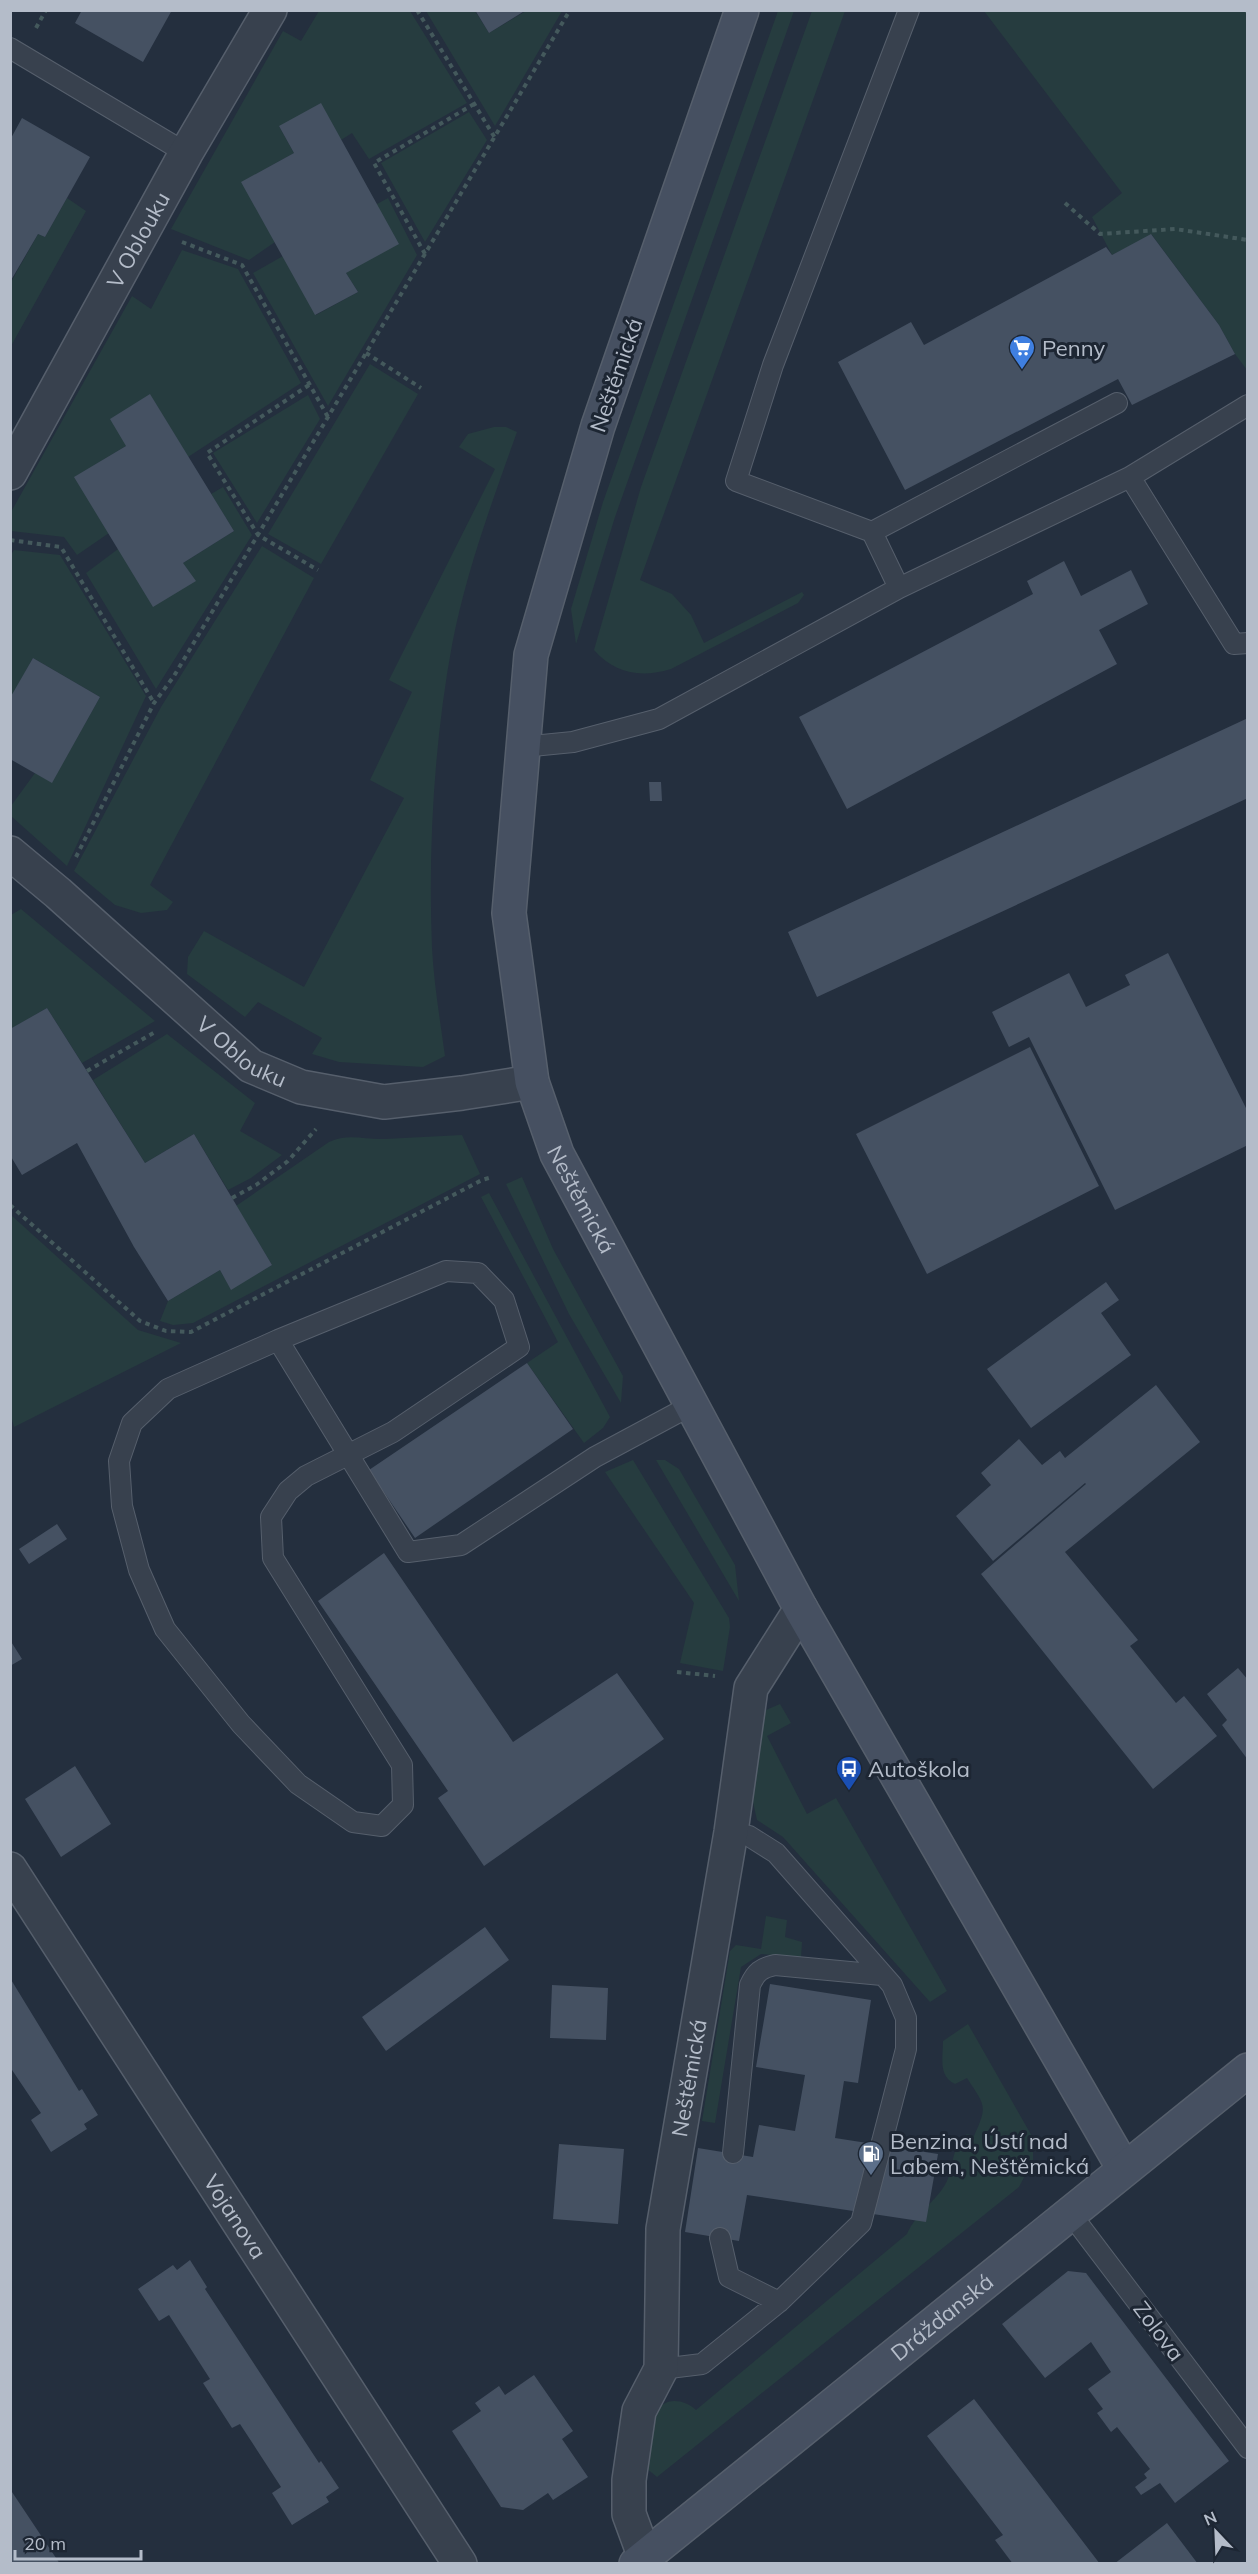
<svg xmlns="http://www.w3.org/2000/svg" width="1258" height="2574" font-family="Mulish,sans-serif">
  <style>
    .green { fill: #263c3f }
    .building { fill: #455162 }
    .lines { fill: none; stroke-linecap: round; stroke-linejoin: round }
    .lane-casing { stroke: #565f6c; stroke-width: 22 }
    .street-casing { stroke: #565f6c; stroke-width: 36 }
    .secondary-casing { stroke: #565f6c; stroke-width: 36 }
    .path { stroke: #44595c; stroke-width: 4; stroke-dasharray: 4.5 4.5; stroke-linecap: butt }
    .lane { stroke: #38414e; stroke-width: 20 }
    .street { stroke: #38414e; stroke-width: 33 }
    .secondary { stroke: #465061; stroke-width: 33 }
    .labels { text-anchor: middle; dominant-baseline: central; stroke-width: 6; stroke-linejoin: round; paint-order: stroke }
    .street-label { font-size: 22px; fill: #b4bcc9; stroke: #1d2633 }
    .poi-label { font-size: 22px; fill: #b4bcc9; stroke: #1d2633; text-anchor: start }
  </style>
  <rect width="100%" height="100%" fill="#242f3e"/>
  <path class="green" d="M319,11H410L467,103L369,159L352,133L341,140L279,126L294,153L242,182L275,242L249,260L171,229L283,31L301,41Z
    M426,11H475L489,33L526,11H562L495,126Z
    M778,11H794L615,517L576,644L571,609L603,502Z
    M812,11H845L640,580L672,594L691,615L704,643L802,592L804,595L798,603L671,669C641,678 615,674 594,650L641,487Z
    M984,11H1247V370L1235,354L1219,325L1152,235L1112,255L1092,217L1122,193Z
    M469,112L487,140L425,242L381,163Z
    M67,198L86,211L11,346V282L38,234L45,237Z
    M388,198L417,255L328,406L253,273L283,256L316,315L358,292L346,273L377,204Z
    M182,250L238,269L301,383L188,457L150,395L126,446L75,477L109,533L77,555L64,537L11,531V512L132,296L151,309Z
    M370,364L418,394L321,564L268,534Z
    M308,395L320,419L257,523L213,453Z
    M494,427H506L517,432C492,502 466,572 452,645C434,743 428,848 432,948C434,984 440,1020 445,1056L423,1067L339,1062L312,1054L322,1038L258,1002L245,1017L187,974L188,957L204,931L304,987L404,798L370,780L412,692L389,680L495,469L459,447L468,434Z
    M223,487L252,535L156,689L86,573L118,549L183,563L234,531L211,494Z
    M262,546L314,578L150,885L173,902L167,910L141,913L115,905L74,871L161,707Z
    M14,550L60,555L146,696L67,866L11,816V806L35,773L52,782L100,697L33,658L11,698V555Z
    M21,909L155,1021L82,1063L47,1008L11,1029V915Z
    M167,1034L255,1103L240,1131L282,1155L251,1178L228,1190L194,1134L145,1163L93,1080Z
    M462,1135L480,1174L193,1323L173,1325L160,1321L168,1301L220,1270L231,1289L272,1265L236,1206L329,1142C348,1133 365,1140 385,1139C411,1138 436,1136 462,1135Z
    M522,1177L553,1249L623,1376L621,1403L569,1314L506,1184Z
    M489,1193L610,1417L603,1428L584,1443L527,1363L558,1342L481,1197Z
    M11,1215L138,1330L181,1343L14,1427L10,1412Z
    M633,1460L729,1618L730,1627L723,1671L680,1663L694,1603L605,1472Z
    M656,1460H665L679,1469L735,1565L739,1601Z
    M780,1704L791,1723L767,1736L807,1814L836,1798L947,1991L930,2002L783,1837L757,1820L753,1802L760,1722L766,1710Z
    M766,1916L787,1920L785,1937L802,1942L801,1958L761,1954L741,1967L715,2123L702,2121L730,1951L736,1945L761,1949Z
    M968,2024L1033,2138V2160L1019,2187L657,2477L646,2468C649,2451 649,2432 655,2416C661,2396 684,2398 696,2410L907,2234C916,2213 938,2200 947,2181C954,2166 952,2143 967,2134L974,2136C988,2105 985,2106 967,2078L955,2084C938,2076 943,2058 943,2041Z"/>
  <path class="building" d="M82,10H172L143,62L75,23Z
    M475,10H526L489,33Z
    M321,103L399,244L346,273L358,292L315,315L241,182L294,153L279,126Z
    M22,118L90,157L45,237L38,234L10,282V140Z
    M1151,234L1219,325L1235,354L1132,405L1118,379L905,490L838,362L911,322L924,345L1106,247L1112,255Z
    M150,394L234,531L183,563L196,581L153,607L74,477L126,446L110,419Z
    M1064,561L1081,596L1131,570L1148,604L1099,630L1117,664L847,809L799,717L1033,594L1027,581Z
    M33,658L100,697L52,783L10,759V698Z
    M1248,718V798L817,997L788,932Z
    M649,782H661L662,801H650Z
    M1168,953L1248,1112V1145L1115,1210L1029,1037L1009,1047L992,1012L1069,973L1086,1007L1130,985L1125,975Z
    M47,1008L145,1163L194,1134L272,1265L231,1290L220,1270L168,1301L134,1247L77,1143L22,1175L10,1155V1029Z
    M1030,1047L1099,1186L927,1274L856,1134Z
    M1106,1282L1119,1300L1101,1313L1131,1355L1031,1428L987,1369Z
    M527,1363L573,1429L415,1538L369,1470Z
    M1156,1385L1200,1442L1065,1552L1138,1640L1130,1646L1176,1703L1184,1696L1217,1736L1153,1789L981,1574L1086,1484L1085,1483L993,1561L956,1516L991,1485L981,1473L1019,1439L1042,1465L1060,1451L1065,1458Z
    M57,1524L67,1539L29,1564L19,1549Z
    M384,1553L513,1742L617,1673L664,1739L484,1866L438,1798L448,1791L318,1601Z
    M10,1640L22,1659L10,1666Z
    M1238,1668L1248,1680V1760L1222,1725L1227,1720L1207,1694Z
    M75,1766L111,1824L61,1857L25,1799Z
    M485,1927L509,1960L386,2051L362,2017Z
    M10,1978L79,2091L82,2089L98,2115L84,2124L87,2129L51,2152L31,2120L41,2113L10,2067Z
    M770,1984L871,2000L858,2083L844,2081L835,2138L938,2154L926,2222L747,2195L739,2241L685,2232L698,2148L753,2157L759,2125L795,2131L805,2075L756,2067Z
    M552,1985L608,1988L606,2040L550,2038Z
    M559,2144L624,2149L618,2224L553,2219Z
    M190,2260L207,2287L205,2289L319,2463L321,2461L339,2488L326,2497L329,2502L292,2525L272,2493L281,2487L240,2424L232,2428L203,2383L210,2379L169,2315L159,2321L138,2289L173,2265L177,2270Z
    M1068,2271L1086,2273L1229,2461L1175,2503L1160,2483L1141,2495L1135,2487L1147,2478L1144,2474L1150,2469L1117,2427L1111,2432L1097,2413L1103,2409L1088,2389L1111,2372L1091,2342L1045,2378L1002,2324Z
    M534,2375L573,2431L562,2439L588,2477L553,2500L548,2493L523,2510L501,2507L452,2431L481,2411L475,2403L499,2386L505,2395Z
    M974,2399L1100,2564H1013L995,2540L1003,2535L927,2436Z
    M10,2489L60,2564H10Z
    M1167,2523L1198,2564H1114Z"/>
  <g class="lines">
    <defs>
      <path id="lane" d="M10,48L186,153
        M1130,477L1248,405
        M872,532L1117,403
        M899,588L872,532L736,481L773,365L909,10
        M522,747L573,742L659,719L899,588L1130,477L1234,644L1248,643
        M446,1271L478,1273L504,1300L519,1347L393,1432L306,1476L288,1491L271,1517L273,1558L402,1765L403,1805L382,1826L353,1822L298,1784L241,1724L165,1629L139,1570L122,1506L119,1461L132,1423L168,1389L278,1340Z
        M278,1340L408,1552L461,1545L595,1457L690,1406
        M733,2153L750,1985C756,1972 761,1968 775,1965L882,1975
        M1070,2213L1248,2448
        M720,2238L729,2277L779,2302
        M661,2369L702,2364L779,2302L861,2223L906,2049V2018L892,1985L776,1853L749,1836L731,1832"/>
      <g id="street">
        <path id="s1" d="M10,473L186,153L270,10"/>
        <path id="s2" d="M10,853L58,893L251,1066L301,1087L384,1102L462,1093L532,1082"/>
        <path id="s3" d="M10,1869L460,2564"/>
        <path id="s4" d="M644,2555L629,2514V2480L639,2411L661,2369L663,2229L731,1832L751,1688L801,1609"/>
      </g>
      <g id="secondary">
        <path id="s5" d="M742,10L598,426L531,655L509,913L532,1082L557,1154L801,1609L1124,2169"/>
        <path id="s6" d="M636,2564L1248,2070"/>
      </g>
    </defs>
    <use href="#lane" class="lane-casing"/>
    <use href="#street" class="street-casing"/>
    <use href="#secondary" class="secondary-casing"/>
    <path class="path" d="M417,10L495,138
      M1246,10L1248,13
      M36,28L46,10
      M1065,203L1100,234L1175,229L1248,240
      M182,242L242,265L328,417
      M425,254L374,163L474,104
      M366,353L421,388
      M309,385L207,453L258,535L318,570
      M10,540L61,547L154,703
      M76,857L154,703L174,676L570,10
      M87,1071L155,1032
      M232,1198L256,1185L288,1161L316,1129
      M10,1205L140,1321L166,1331L191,1332L482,1180L492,1177
      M677,1672L715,1676"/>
    <use href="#lane" class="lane"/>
    <use href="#street" class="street"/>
    <use href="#secondary" class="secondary"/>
  </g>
  <defs>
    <symbol id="supermarket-pin" viewBox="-11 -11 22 30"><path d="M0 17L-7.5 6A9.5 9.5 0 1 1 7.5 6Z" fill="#3f7fe0" stroke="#1d2633"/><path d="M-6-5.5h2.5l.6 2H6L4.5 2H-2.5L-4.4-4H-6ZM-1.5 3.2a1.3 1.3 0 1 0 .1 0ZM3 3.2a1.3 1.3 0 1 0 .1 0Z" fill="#fff"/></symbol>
    <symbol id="bus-pin" viewBox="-11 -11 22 30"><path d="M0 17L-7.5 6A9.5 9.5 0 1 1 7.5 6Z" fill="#1a4fb4" stroke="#1d2633"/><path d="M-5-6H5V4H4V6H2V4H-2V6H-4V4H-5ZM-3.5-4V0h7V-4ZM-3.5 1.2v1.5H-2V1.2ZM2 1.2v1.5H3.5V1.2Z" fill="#fff"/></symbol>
    <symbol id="fuel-pin" viewBox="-11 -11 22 30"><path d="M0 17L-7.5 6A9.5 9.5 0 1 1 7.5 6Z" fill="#5c6f8a" stroke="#1d2633"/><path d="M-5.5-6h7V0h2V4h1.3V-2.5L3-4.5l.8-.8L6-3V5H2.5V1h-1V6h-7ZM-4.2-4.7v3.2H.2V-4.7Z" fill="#fff"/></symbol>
  </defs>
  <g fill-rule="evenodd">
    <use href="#supermarket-pin" x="1007" y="333" width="30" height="40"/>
    <use href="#bus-pin" x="834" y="1754" width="30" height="40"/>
    <use href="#fuel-pin" x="856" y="2139" width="30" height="40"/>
  </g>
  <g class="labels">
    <g class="street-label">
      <text stroke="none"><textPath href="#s1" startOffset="266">V Oblouku</textPath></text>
      <text transform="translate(616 375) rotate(-71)">Neštěmická</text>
      <text stroke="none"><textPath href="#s2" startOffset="306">V Oblouku</textPath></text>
      <text stroke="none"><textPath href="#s5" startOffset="1236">Neštěmická</textPath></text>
      <text stroke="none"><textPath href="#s4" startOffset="488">Neštěmická</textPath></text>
      <text stroke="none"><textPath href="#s3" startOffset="414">Vojanova</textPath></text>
      <text stroke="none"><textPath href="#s6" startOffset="393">Drážďanská</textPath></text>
      <text transform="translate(1159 2331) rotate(53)">Zolova</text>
    </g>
    <g class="poi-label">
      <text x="1042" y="348">Penny</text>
      <text x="868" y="1769">Autoškola</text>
      <text x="890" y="2141">Benzina, Ústí nad<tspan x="890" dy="25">Labem, Neštěmická</tspan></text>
    </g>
  </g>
  <rect width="1258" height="2574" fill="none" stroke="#b4bcc9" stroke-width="24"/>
  <g transform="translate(1216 2532) rotate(337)" stroke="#1d2633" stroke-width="4.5" paint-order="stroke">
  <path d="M0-4.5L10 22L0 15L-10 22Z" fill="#b4bcc9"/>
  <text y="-9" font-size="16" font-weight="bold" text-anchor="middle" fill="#b4bcc9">N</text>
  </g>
  <path d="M15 2550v9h126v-9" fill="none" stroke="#b4bcc9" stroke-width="3"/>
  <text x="24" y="2550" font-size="18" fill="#b4bcc9" stroke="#1d2633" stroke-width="4.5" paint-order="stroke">20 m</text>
</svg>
